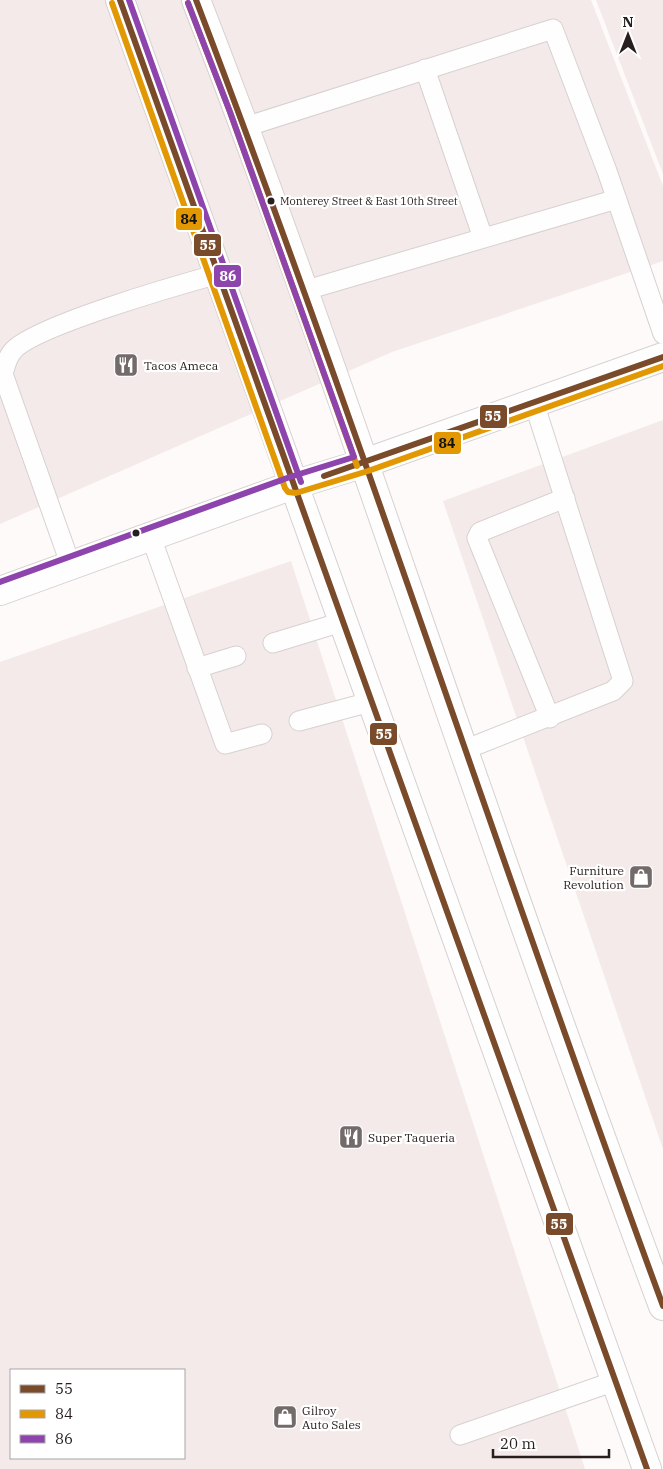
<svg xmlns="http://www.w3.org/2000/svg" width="663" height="1469" font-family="'IBM Plex Serif',serif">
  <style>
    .built { fill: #f3eae9; fill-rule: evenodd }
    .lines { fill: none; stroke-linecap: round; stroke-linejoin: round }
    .lane-casing { stroke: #d7d1d0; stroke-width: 21 }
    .secondary-casing { stroke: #d7d1d0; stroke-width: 30 }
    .lane { stroke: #fffefe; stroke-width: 19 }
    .secondary { stroke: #fffefe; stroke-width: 28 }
    .bus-1-casing { stroke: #fff; stroke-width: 10 }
    .bus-2-casing { stroke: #fff; stroke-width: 10 }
    .bus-3-casing { stroke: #fff; stroke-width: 10 }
    .bus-1 { stroke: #7a4b2a; stroke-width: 6 }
    .bus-2 { stroke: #e29803; stroke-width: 6 }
    .bus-3 { stroke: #8e44ad; stroke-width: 6 }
    .bus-dot { fill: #271e1d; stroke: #fff; stroke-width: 2 }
    .labels { text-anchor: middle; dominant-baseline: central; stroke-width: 4.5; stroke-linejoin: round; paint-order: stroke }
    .bus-label { font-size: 11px; fill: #271e1d; stroke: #fff; text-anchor: start }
    .poi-label { font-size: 12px; fill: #271e1d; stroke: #fff; text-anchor: start }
    .line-badge { stroke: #fff; stroke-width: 2 }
    .badge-label { font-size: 14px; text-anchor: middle; font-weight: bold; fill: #fff }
    .pale-badge-label { font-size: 14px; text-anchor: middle; font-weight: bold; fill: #111 }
  </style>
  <rect width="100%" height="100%" fill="#fdfaf9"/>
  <path class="built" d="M0,0H591L663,186V261L392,352L0,524Z
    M596,0H663V174Z
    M663,420V1149L443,501Z
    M291,561L585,1469H0V662ZM11,1370H184V1458H11Z"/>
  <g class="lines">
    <defs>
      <path id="lane" d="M425,69L483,238
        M245,127L553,29L607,171L663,334
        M303,291L617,199
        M151,537L225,744L262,734
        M71,566L3,374C5,367 7,358 12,352C30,327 182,284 218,274
        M273,643L342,622
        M197,668L236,656
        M550,718L477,538L480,532L565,498
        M299,721L370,702
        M464,750L613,691L623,681L534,403
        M460,1435L615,1381"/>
      <path id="secondary" d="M120,0L647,1469
        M196,0C298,262 386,529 479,794C538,965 600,1136 663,1306
        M0,591L293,485L365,463L663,357"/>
    </defs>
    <use href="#lane" class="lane-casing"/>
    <use href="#secondary" class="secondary-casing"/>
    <use href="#lane" class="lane"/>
    <use href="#secondary" class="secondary"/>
    <defs>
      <path id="bus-1" d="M120,0L647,1469
        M196,0C361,432 503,872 663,1306
        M324,476L663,357"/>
      <path id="bus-2" d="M112,3L285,488L288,492L296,493L368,471L663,366
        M188,3L230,112L357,466"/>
      <path id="bus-3" d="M129,0L301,482
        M0,582L290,477L354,457L230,112L188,3"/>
    </defs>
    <use href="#bus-1" class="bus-1-casing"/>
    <use href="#bus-2" class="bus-2-casing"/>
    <use href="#bus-3" class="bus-3-casing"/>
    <use href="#bus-1" class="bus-1"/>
    <use href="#bus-2" class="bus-2"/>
    <use href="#bus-3" class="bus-3"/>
  </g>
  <defs>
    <symbol id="restaurant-square" viewBox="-11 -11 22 22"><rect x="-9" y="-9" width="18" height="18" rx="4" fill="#726b6a" stroke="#fff"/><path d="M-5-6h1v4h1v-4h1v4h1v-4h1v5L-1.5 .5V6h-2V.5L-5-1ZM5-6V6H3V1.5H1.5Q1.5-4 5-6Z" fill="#fff"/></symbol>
    <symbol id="shop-square" viewBox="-11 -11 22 22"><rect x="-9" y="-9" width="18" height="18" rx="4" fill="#726b6a" stroke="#fff"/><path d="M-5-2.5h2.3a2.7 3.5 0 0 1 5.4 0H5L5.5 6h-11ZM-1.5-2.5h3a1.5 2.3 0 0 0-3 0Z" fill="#fff"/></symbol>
  </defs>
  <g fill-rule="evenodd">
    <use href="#restaurant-square" x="112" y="351" width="28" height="28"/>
    <use href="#shop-square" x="627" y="863" width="28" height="28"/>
    <use href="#restaurant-square" x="337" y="1123" width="28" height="28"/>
    <use href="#shop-square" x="271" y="1403" width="28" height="28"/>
  </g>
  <g class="bus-dot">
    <circle cx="271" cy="201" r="4.5"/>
    <circle cx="136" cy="533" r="4.5"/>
  </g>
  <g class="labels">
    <g class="bus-label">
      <text x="280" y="201">Monterey Street &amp; East 10th Street</text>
    </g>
    <g class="poi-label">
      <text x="144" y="365">Tacos Ameca</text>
      <text x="624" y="870" text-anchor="end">Furniture<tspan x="624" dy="14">Revolution</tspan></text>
      <text x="368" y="1137">Super Taqueria</text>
      <text x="302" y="1410">Gilroy<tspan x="302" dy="14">Auto Sales</tspan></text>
    </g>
  </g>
  <g class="line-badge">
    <rect x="175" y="207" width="28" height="24" rx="5" fill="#e29803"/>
    <rect x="193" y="233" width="29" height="24" rx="5" fill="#7a4b2a"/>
    <rect x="213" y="264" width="29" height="24" rx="5" fill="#8e44ad"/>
    <rect x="479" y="404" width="29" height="25" rx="5" fill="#7a4b2a"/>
    <rect x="433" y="431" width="29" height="24" rx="5" fill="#e29803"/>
    <rect x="369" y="722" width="29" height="24" rx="5" fill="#7a4b2a"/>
    <rect x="545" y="1212" width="29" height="24" rx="5" fill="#7a4b2a"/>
  </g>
  <g class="badge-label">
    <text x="208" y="250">55</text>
    <text x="228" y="281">86</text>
    <text x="493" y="421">55</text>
    <text x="384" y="739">55</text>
    <text x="559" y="1229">55</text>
  </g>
  <g class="pale-badge-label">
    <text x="189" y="224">84</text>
    <text x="447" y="448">84</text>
  </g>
  <rect x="10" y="1369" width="175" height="90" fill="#ffffff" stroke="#a9a5a5"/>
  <rect x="20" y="1385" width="25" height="8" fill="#7a4b2a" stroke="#a9a5a5"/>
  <text x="55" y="1394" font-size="15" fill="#271e1d">55</text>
  <rect x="20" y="1410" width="25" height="8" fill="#e29803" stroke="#a9a5a5"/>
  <text x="55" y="1419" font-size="15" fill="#271e1d">84</text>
  <rect x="20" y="1435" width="25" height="8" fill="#8e44ad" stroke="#a9a5a5"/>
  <text x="55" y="1444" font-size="15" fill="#271e1d">86</text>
  <g transform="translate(628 35)" stroke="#ffffff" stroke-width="4" paint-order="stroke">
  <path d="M0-4L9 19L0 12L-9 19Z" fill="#271e1d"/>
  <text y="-8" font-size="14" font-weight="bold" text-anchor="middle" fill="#271e1d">N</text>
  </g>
  <path d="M493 1449v8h116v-8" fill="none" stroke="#271e1d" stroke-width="2.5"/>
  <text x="500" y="1449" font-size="15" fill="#271e1d" stroke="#ffffff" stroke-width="4" paint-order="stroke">20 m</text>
</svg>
